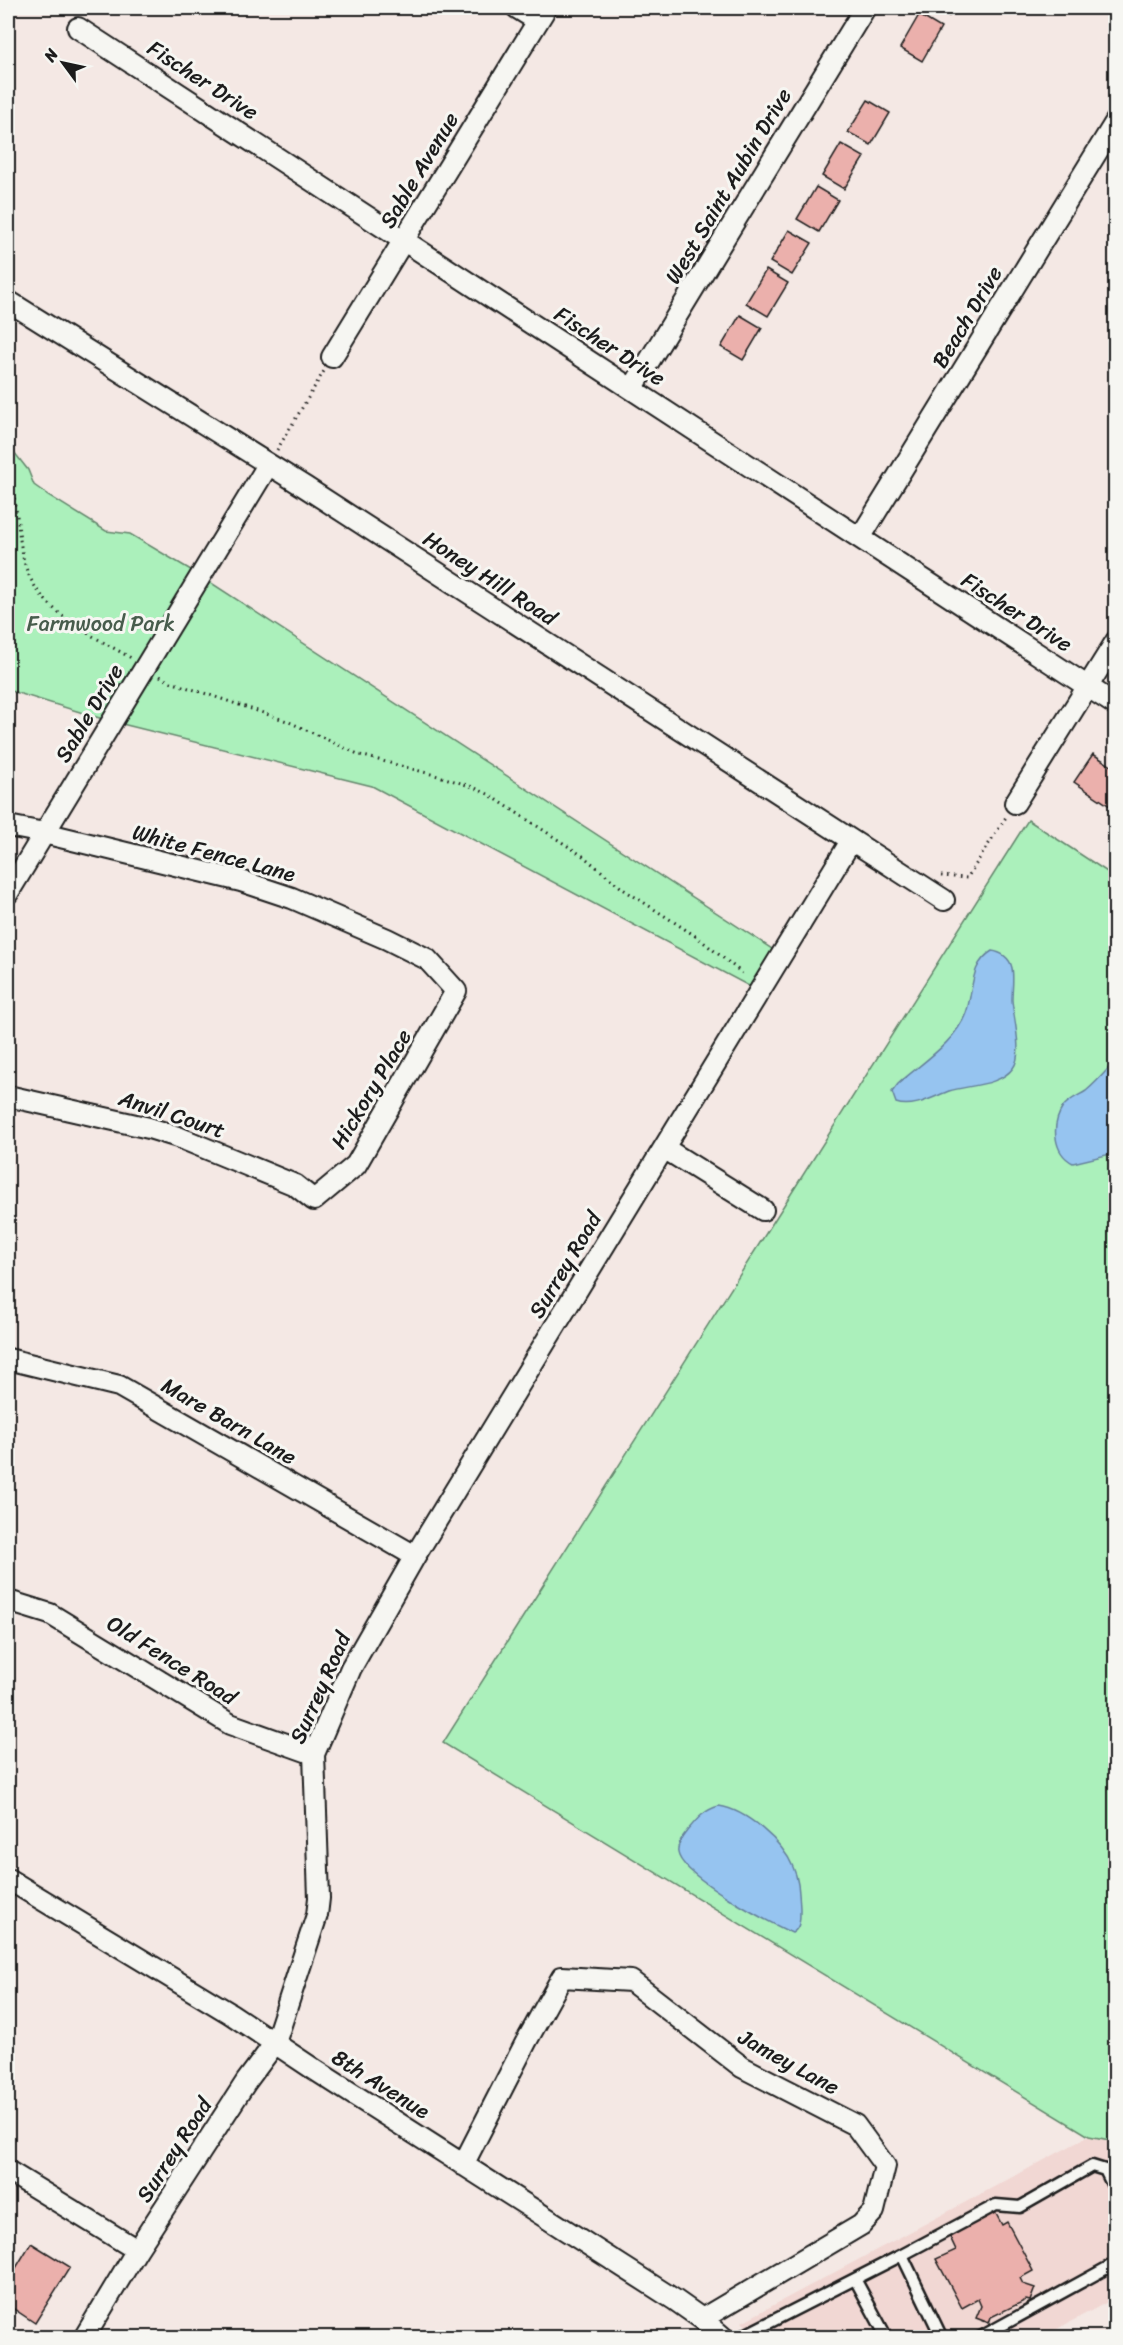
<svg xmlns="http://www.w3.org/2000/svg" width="1123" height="2345" font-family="Sriracha,sans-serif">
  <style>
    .built { fill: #f1d7d3 }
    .green { fill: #abf0bb; stroke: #64866c; stroke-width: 1.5 }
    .water { fill: #96c4f0; stroke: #65819b; stroke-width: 1.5 }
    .building { fill: #ebb0ac; stroke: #1c1c1c; stroke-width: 1.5 }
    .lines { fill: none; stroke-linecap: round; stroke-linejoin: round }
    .service-casing { stroke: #1c1c1c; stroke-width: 15 }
    .minor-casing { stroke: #1c1c1c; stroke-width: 24 }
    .path { stroke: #1c1c1c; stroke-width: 3; stroke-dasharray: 1.5 4.5; stroke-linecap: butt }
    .service { stroke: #f6f6f2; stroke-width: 10 }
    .minor { stroke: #f6f6f2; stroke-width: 20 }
    .labels { text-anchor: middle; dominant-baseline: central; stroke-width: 6; stroke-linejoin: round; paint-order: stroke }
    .street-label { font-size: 22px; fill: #1c1c1c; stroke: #f6f6f2 }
    .park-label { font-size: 22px; fill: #475c4c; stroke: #f6f6f2 }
  </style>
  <rect width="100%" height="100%" fill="#f4e8e4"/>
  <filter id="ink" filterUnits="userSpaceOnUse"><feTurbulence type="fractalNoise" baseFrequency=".0167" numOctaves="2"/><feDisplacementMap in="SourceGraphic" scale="12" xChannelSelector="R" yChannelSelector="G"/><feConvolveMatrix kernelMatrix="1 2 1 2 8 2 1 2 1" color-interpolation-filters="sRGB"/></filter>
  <g filter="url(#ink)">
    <path class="built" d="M1089,2136L1115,2141V2298L1042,2337L759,2338L742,2322Z"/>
    <path class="green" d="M8,448L14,452L28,470L34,485L48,495L106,531L130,534L196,573L786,958L764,994L372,786L106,720L8,690Z
      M1028,820L1115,877V2141L1089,2136L443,1743Z"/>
    <path class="water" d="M992,951C1001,952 1010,958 1012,968C1014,977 1012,990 1012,1000C1013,1016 1024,1054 1013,1068C1000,1086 968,1085 949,1091C933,1097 913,1109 896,1103L892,1092L898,1084C921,1063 955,1043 966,1013C974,990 969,965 992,951Z
      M1115,1061V1153L1073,1163C1053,1153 1051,1125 1063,1107C1069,1099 1078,1096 1086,1091C1097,1082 1106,1071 1115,1061Z
      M719,1806C746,1810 783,1842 793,1867C799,1880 799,1894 800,1908C800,1918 801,1928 792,1933C768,1922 688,1879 679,1856C675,1847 682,1837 687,1831C697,1819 704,1810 719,1806Z"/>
    <path class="building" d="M934,8H954L949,16Z
      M919,15L941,28L922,61L900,48Z
      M868,100L890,113L871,145L848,132Z
      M841,144L864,157L844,189L822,176Z
      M816,187L838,200L819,232L797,219Z
      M789,230L812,243L792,275L770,262Z
      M766,270L788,283L768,316L746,303Z
      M740,315L762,328L743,360L721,347Z
      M1093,754L1116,769V810L1074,782Z
      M995,2212L1002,2225L1007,2222L1033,2271L1020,2278L1023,2284L1035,2288L1030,2301L1026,2300L991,2317L989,2323L976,2318L981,2306L978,2299L962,2308L936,2259L956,2250L949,2235Z
      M31,2243L70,2267L35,2323L8,2305V2281Z"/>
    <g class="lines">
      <defs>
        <path id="service" d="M902,2255L996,2205L1020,2207L1092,2166L1105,2170L1116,2192
          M855,2279L887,2338
          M739,2338L902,2255L942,2338
          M979,2338L1116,2263"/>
        <path id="minor" d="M517,8L538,21
          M78,28L1116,705
          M8,301L305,487L944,900
          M332,357L546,8
          M632,389L865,8
          M860,538L1116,121
          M1015,803L1116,641
          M8,826L44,833L241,881L292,898L387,939L427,959L456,991L356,1165L314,1200L295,1185L178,1137L149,1128L8,1096
          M8,893L268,465
          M664,1148L763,1210
          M8,1359L119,1386L415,1556
          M8,1601L50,1614L230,1724L314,1754
          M8,1879L231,2014L312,2068L675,2300L702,2319L724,2338
          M463,2165L526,2042L562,1977L631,1981L742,2067L855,2125L885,2166L874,2211L861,2225L702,2319
          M8,2171L137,2250
          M84,2338L137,2250L246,2082L275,2043L317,1915L319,1898L314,1754L351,1668L415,1556L851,841"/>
      </defs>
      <use href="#service" class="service-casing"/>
      <use href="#minor" class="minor-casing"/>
      <path class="path" d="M277,450L324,371
        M8,475C18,502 17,529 23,557C34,610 89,633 131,658
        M160,676L168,681L287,721L360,755L442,777L473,787L488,794L583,856L623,889L697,937L742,973
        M941,876L967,878L1006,817"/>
      <use href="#service" class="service"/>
      <use href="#minor" class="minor"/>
    </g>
  </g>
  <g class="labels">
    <g class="street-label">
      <text transform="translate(203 80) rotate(33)">Fischer Drive</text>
      <text transform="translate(419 170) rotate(-59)">Sable Avenue</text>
      <text transform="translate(728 186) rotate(-59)">West Saint Aubin Drive</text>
      <text transform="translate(967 317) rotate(-59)">Beach Drive</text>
      <text transform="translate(610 346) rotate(33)">Fischer Drive</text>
      <text transform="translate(490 578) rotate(33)">Honey Hill Road</text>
      <text transform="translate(1017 612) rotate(33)">Fischer Drive</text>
      <text transform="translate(89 713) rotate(-59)">Sable Drive</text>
      <text transform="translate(214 853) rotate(15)">White Fence Lane</text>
      <text transform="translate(371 1089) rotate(-59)">Hickory Place</text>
      <text transform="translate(172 1114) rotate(18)">Anvil Court</text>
      <text transform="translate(565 1265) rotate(-59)">Surrey Road</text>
      <text transform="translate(229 1421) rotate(30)">Mare Barn Lane</text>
      <text transform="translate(172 1660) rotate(32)">Old Fence Road</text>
      <text transform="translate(320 1688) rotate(-66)">Surrey Road</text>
      <text transform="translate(789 2062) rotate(29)">Jamey Lane</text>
      <text transform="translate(381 2084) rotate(32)">8th Avenue</text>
      <text transform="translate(174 2150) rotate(-57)">Surrey Road</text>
    </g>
    <g class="park-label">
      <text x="101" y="623">Farmwood Park</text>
    </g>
  </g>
  <rect width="1123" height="2345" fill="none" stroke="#f6f6f2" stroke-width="30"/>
  <rect x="15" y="15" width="1093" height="2315" fill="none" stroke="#1c1c1c" stroke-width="2" filter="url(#ink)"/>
  <g transform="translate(63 63) rotate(303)" stroke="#f6f6f2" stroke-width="4.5" paint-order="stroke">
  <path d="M0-4.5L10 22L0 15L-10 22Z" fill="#1c1c1c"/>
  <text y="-9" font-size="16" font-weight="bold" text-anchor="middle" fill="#1c1c1c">N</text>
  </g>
</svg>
